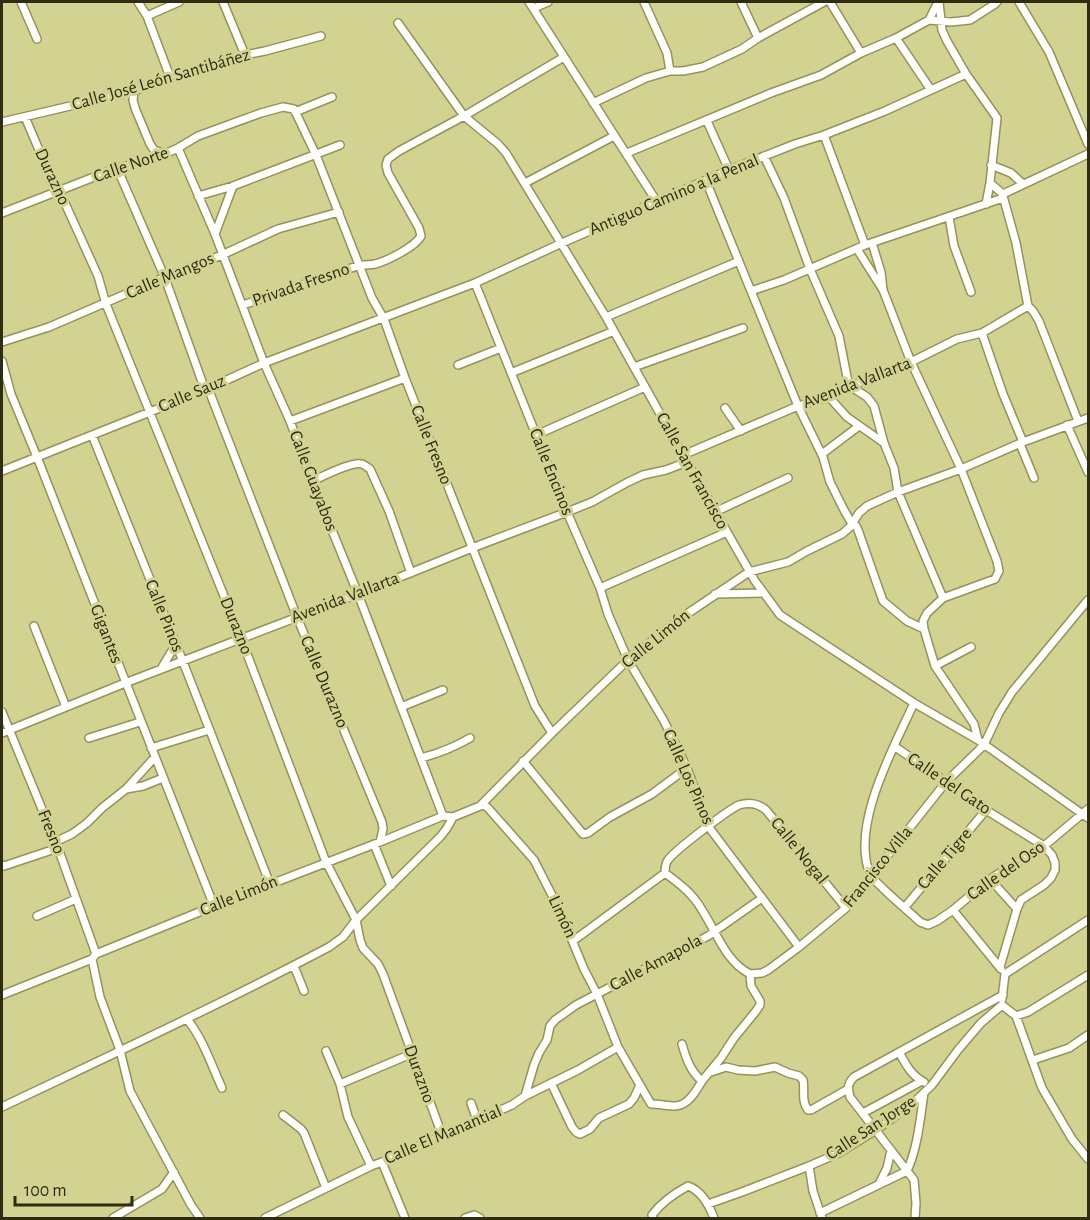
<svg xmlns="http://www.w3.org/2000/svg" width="1090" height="1220" font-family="'Alegreya Sans',sans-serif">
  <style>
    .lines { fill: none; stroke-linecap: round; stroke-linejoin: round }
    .minor-casing { stroke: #959455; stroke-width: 10 }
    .minor { stroke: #fff; stroke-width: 7 }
    .labels { text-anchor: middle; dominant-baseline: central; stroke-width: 6; stroke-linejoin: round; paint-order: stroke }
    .street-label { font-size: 18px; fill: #2e2d13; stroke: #d2d291 }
  </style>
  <rect width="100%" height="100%" fill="#d2d291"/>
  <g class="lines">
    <defs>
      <path id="minor" d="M21,2L37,39
        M138,2L147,16L170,77
        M223,2L245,55
        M529,2L657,202
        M644,2L667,53L670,71
        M741,2L758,38
        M830,2L861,53
        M939,2L942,30L947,41L966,74L997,118L990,183L1003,194
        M1019,2L1049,52L1088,144
        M534,8L548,2
        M147,16L179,2
        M929,20L938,2
        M398,23L464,116L498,144L506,153L606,317L687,462L755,581L780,615L914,703L978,740L1088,818
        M896,38L931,90
        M134,91L133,100L135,108L150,144L154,150L165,154
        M593,103L646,78L670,71H683L703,67L742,49L758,38L824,2
        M295,112L332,97
        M25,117L42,157L59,190L98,276L106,304L241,638L326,862L356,920L360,940L363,948L378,964L383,974L442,1135
        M707,121L729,170
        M2,122L134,91L170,77L245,55L265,51L321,36
        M824,135L865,245
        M178,148L215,234L264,363L290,421L312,481L358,594L443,816
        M627,153L771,93L821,75L861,53L896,38L929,20L951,22L970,20L995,4L997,2
        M764,156L784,198L810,269L839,336L848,382L850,386L867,397L874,406L884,443L894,468L898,492L943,598L927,613L923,621L924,629L935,666L974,724L978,740
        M991,165L1011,173L1023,184
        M117,168L165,278L205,390
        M706,181L798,406L823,457L830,482L844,510L852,524L856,526L858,530L883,601L907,621L924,629
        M525,183L614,136
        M1003,194L1088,154
        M198,196L233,186L340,145
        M1003,196L1016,243L1028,306L1033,311L1039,321L1078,421
        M986,204L990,183
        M2,213L117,168L154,159L178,148L198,136L261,113L283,107L294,109L316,155L372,298L384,319L405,378L535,706L552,733
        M949,217L954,246L971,292
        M215,234L233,186
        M872,243L881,272L883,290
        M857,249L883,290L911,362L961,469L997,561L999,571L995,579L943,598
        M475,283L567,512L600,588L608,614L628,660L664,721L687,768L708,826L799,947
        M751,291L784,280L865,245L1003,198
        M243,305L360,265C364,265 370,265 375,264C387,261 415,247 421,236L419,228L388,173L386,165L388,159L399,151L464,116L564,57
        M606,317L739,261
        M982,333L1003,394L1023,442
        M2,342L49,327L156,281L222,255L278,229L339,212
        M2,361L11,394L37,457L214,906
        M458,365L501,348
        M634,367L743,328
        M511,373L614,331
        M208,388L297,617L382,822L383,829L380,842
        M829,397L847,417L884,443
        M725,408L741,431
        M290,421L405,378
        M1067,425L1088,472
        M92,435L176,644L270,884
        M536,435L645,387
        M1020,444L1034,478
        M822,454L859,426
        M683,455L798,406L829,397L850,386L887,373L911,362L957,339L982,333L1028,306
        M2,471L205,390L264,363L475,283L562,243L729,170L795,144L824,135L885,111L966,74
        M312,481C322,477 352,461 362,464C365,465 367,467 370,469L389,511L411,573
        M715,512L788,478
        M600,588L727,532
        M715,594L764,593
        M34,626L66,707
        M935,666L971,647
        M161,669L176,644
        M914,703C894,747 850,826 870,874C873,882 911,913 920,922L928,925L937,921L953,910L990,879L1044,846L1088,809
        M401,707L443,690
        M2,712L58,848L96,954
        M2,733L125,683L358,594L472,548L567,512L592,502L628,482L643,475L666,470L687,462
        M89,738L140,722
        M894,746L946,782L952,785L986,810L1044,846L1052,855L1055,863V870L1051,878L1044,885L1021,900L1017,909
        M151,748L209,730
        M421,758C440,753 453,748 470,738
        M523,761L583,834L588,833L610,817L652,794L687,768
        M126,789L143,786L163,778
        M480,806L484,805L488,808L534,860L559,909L584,969L597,994L618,1047L651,1104C659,1104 667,1106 675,1106C688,1106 696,1091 702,1081
        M55,842L72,834L87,823L102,808L126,789L155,757
        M374,844L391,886
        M2,865L4,866L58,848
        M665,873C680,884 693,894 702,910C717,933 725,961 750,974
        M990,879L1017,909L1000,967
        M905,907L986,810
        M953,910L1001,969
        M37,916L76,899
        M573,941L665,873C665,868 665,864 668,860C675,850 728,810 739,805C749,802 759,804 766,810L846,908
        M92,959L100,997L120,1050L130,1091L191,1205L200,1218
        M294,966L304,991
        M2,995L92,959L96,954L214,906L380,842L443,816L453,817L480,806L552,733L628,660L681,618L749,572L788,562L807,551L842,534L850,527L859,513L867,506L898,492L961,469L1023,442L1088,418
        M1002,999L1005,974L1088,920
        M1002,1005L1016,1016L1042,1088L1072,1139L1088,1159
        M1016,1016L1028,1012L1088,975
        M187,1019C203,1039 211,1064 222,1088
        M682,1044C686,1058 690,1071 702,1081L721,1058L734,1038L756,1011L760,1005V1001L751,986L750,974L762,973L768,970L799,947L846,908L946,782L984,745L999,713L1012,692L1088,600
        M326,1051L340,1084L411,1054
        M899,1052C906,1065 911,1075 924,1082
        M1033,1060L1069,1048L1088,1035
        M711,1072L726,1067L738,1070L755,1071L775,1067L788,1073L799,1076L803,1080C805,1091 801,1101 808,1110H811L848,1089
        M551,1083L572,1127L576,1132L580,1134L590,1129L599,1118L629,1104L634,1098L640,1085
        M340,1084L348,1117L371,1166
        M525,1096L534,1065L539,1053L547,1040L550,1026L555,1020L576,1005L708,936L762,898
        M471,1103L477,1120
        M2,1107C111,1055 221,1004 329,947L343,937L356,920L441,836L447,828L453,817
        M863,1113L922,1081
        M283,1115L301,1129L304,1133L326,1188
        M382,1162L405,1218
        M809,1166L813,1191L822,1218
        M879,1184L887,1168L891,1150
        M708,1204L742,1192L809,1166L839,1153L876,1130L911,1105L932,1085L958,1050L981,1023L1002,1005
        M820,1213L907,1171C918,1147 920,1119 924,1093
        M113,1218L162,1189L174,1172
        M265,1218L371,1166L382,1162L512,1105L525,1096L578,1070L618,1047
        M465,1218L474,1215L480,1218
        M653,1218L652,1215C661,1203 675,1193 688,1186C702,1191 709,1205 714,1218
        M915,1218L916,1203L914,1180L850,1097C848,1088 847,1084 854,1077L1003,995"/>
    </defs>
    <use href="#minor" class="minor-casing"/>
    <use href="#minor" class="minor"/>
  </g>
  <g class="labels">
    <g class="street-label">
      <text transform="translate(161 80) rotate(-16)">Calle José León Santibáñez</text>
      <text transform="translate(131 165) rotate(-19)">Calle Norte</text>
      <text transform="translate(52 177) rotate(65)">Durazno</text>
      <text transform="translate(674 195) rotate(-23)">Antiguo Camino a la Penal</text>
      <text transform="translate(170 276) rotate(-23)">Calle Mangos</text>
      <text transform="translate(301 285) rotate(-19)">Privada Fresno</text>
      <text transform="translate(857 383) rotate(-21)">Avenida Vallarta</text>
      <text transform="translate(192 394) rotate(-23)">Calle Sauz</text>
      <text transform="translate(431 445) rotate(68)">Calle Fresno</text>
      <text transform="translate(692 471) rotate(61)">Calle San Francisco</text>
      <text transform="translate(551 472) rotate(68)">Calle Encinos</text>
      <text transform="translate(313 481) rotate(69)">Calle Guayabos</text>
      <text transform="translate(345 598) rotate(-21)">Avenida Vallarta</text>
      <text transform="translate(164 616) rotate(68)">Calle Pinos</text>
      <text transform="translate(236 626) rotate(68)">Durazno</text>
      <text transform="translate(106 634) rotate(69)">Gigantes</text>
      <text transform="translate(656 639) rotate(-39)">Calle Limón</text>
      <text transform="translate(324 682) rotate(67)">Calle Durazno</text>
      <text transform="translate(688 777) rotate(66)">Calle Los Pinos</text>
      <text transform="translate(949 784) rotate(34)">Calle del Gato</text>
      <text transform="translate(51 832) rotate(68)">Fresno</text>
      <text transform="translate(799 851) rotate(51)">Calle Nogal</text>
      <text transform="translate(945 859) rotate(-50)">Calle Tigre</text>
      <text transform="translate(878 867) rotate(-51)">Francisco Villa</text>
      <text transform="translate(1006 871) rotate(-35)">Calle del Oso</text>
      <text transform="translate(239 896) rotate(-22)">Calle Limón</text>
      <text transform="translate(562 917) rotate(65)">Limón</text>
      <text transform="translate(656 963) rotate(-28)">Calle Amapola</text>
      <text transform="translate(419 1074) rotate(70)">Durazno</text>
      <text transform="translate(871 1128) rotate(-33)">Calle San Jorge</text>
      <text transform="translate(443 1135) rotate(-23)">Calle El Manantial</text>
    </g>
  </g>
  <rect width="1090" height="1220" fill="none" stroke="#2e2d13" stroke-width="6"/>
  <path d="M15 1196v9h117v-9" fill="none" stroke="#2e2d13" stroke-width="3"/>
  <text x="24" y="1196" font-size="18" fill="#2e2d13" stroke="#d2d291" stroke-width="4.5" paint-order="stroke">100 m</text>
</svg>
